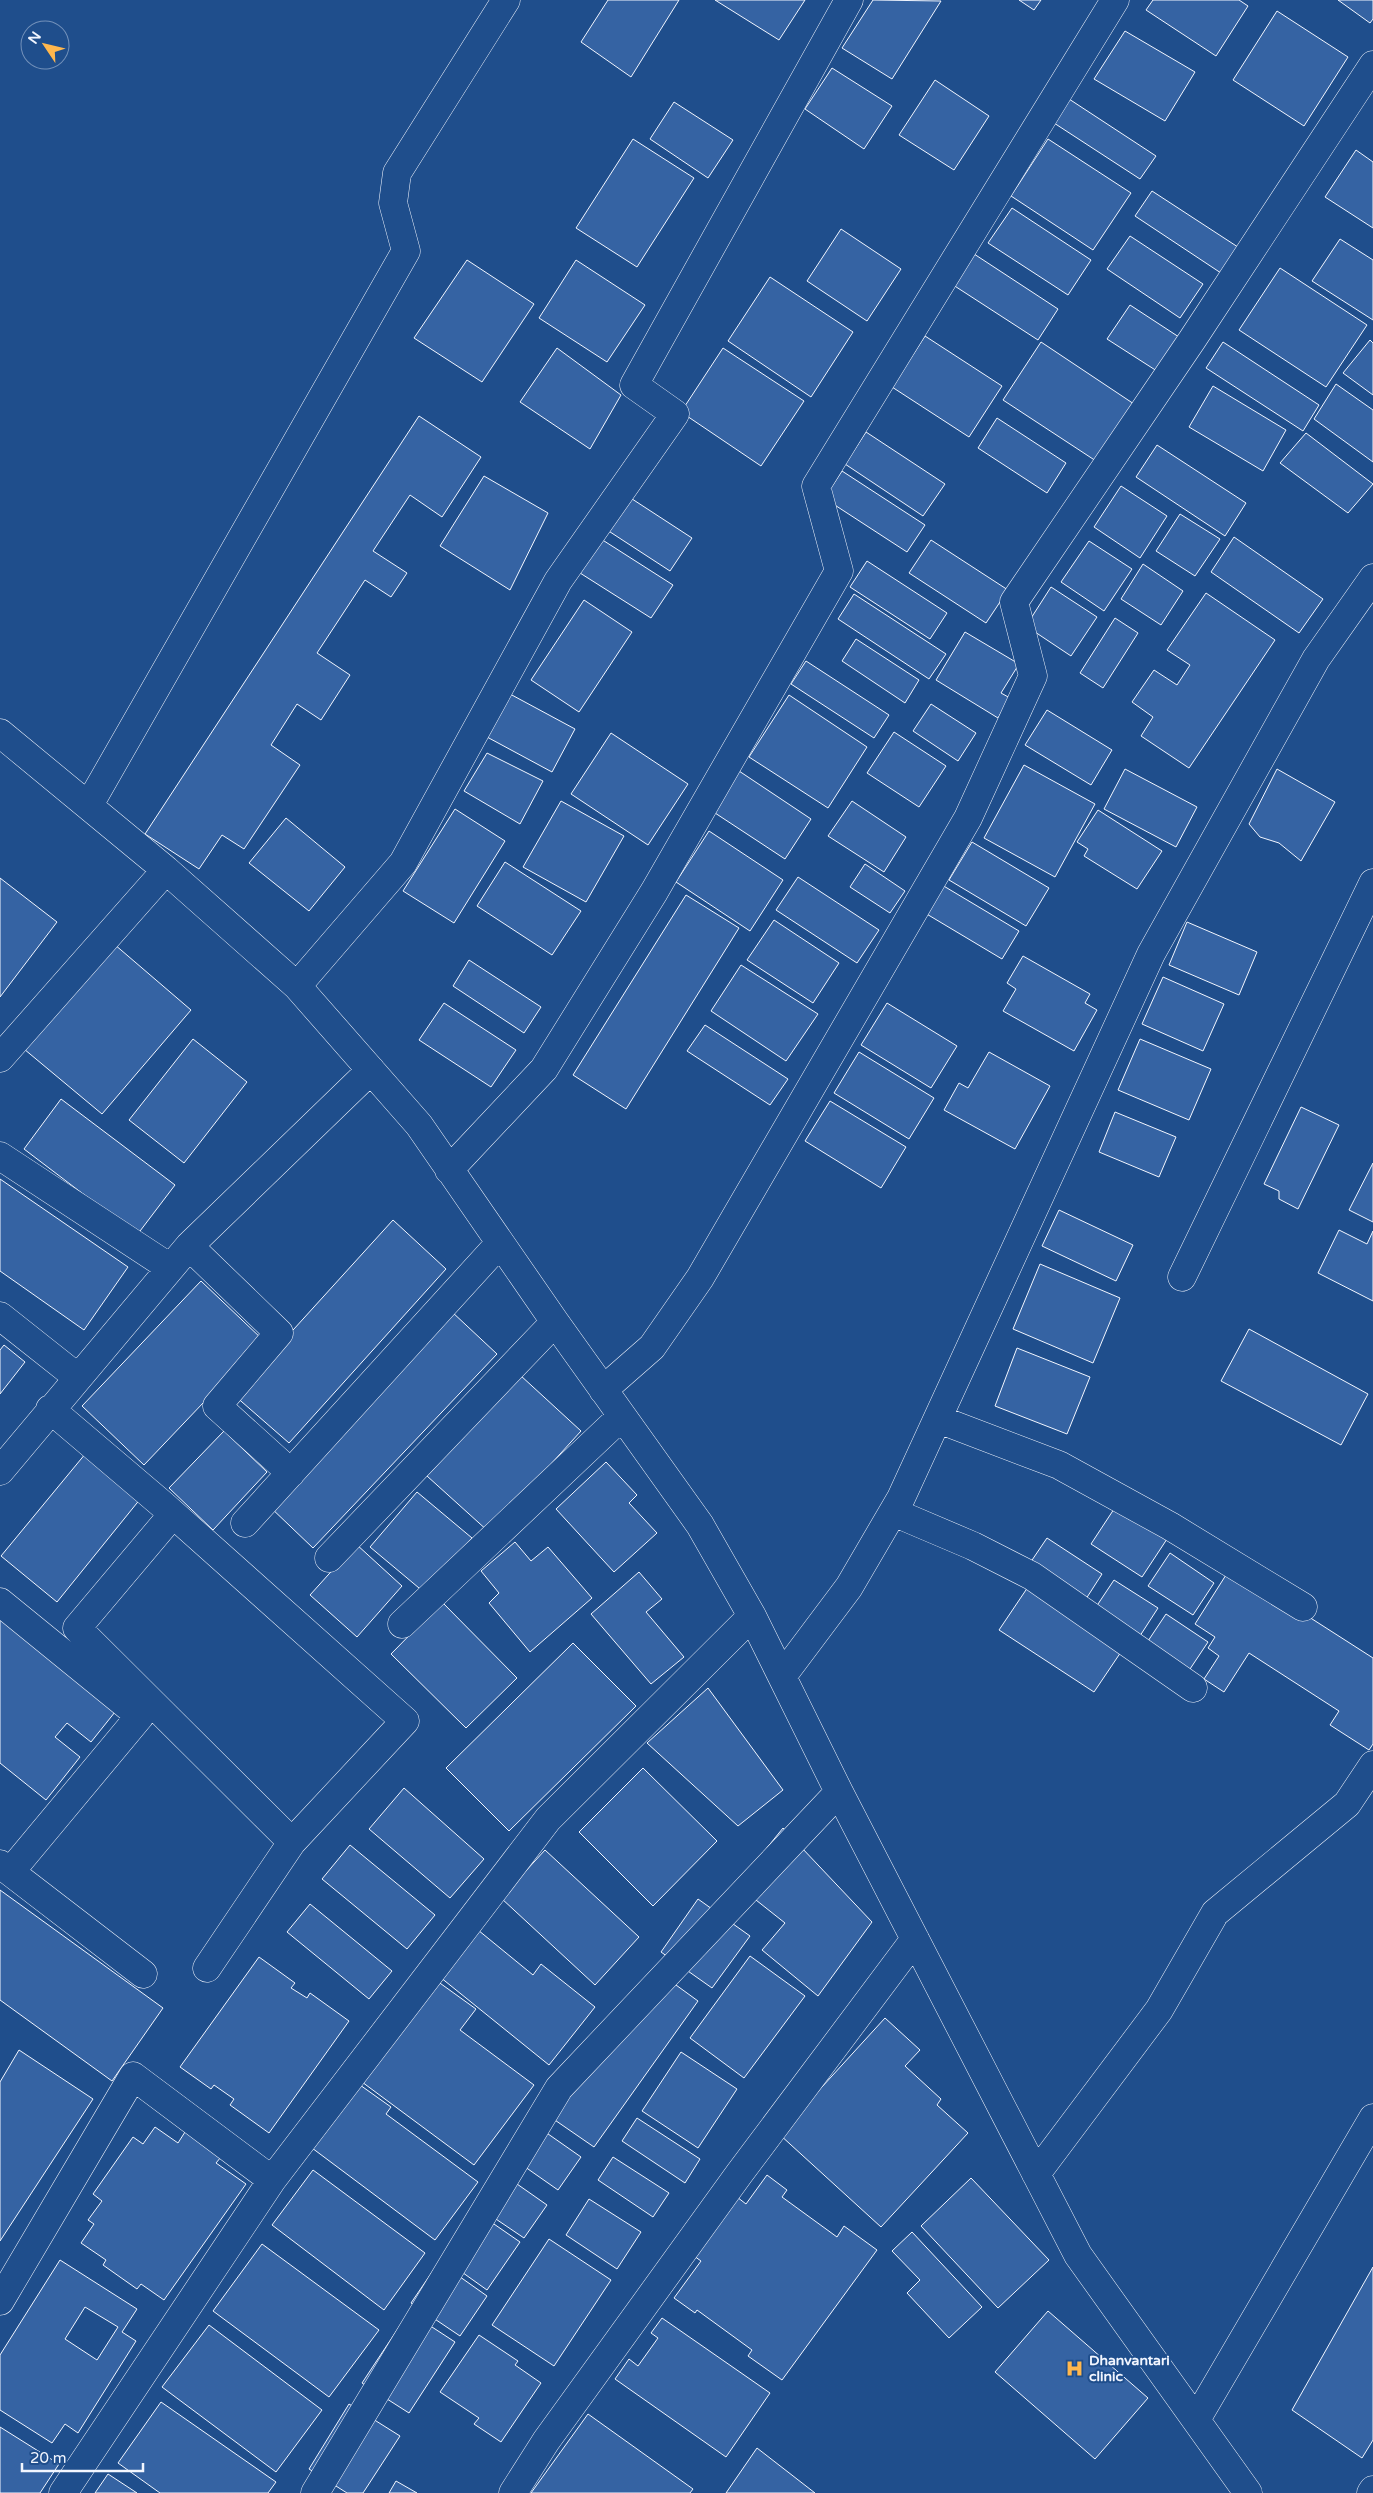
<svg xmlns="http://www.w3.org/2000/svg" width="1373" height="2493" font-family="'Varela Round',sans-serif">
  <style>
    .building { fill: #3563a3; stroke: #f2f6ff; fill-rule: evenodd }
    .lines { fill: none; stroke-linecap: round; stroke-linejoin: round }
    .minor-casing { stroke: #f2f6ff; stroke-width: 29 }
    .minor { stroke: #1f4e8c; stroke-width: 28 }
    .labels { text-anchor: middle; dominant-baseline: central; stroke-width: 4; stroke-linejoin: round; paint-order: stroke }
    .poi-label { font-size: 14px; font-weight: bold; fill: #f2f6ff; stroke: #1f4e8c; text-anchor: start }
  </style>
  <rect width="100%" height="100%" fill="#1f4e8c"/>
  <path class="building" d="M608,0H679L631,77L581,42Z
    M715,0H805L779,40Z
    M873,0L941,1L892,79L842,48Z
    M1019,0H1041L1034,10Z
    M1153,0H1239L1248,6L1216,56L1146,10Z
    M1338,0H1373V19L1370,23Z
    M1277,11L1348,57L1304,126L1233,80Z
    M1125,31L1195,72L1165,121L1094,79Z
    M832,68L892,106L864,149L805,109Z
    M935,80L989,116L954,170L899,135Z
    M1069,99L1156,156L1140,179L1054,123Z
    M674,102L733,140L708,178L650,139Z
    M633,139L694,178L637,267L576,228Z
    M1048,139L1131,193L1093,250L1011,196Z
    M1356,150L1373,162V228L1325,197Z
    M1152,191L1244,251L1227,277L1135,216Z
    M1012,208L1091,260L1068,295L988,243Z
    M841,229L901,269L867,321L807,281Z
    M1130,236L1203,284L1180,318L1107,269Z
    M1340,239L1373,260V320L1312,281Z
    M968,250L1058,309L1038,340L947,281Z
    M467,260L534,304L482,382L414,338Z
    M576,260L645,305L607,362L539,318Z
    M1280,268L1367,325L1326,387L1239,330Z
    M770,277L853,332L811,397L728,341Z
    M1130,305L1182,339L1160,373L1107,339Z
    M925,336L1002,386L969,437L892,387Z
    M1370,340L1373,343V395L1343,373Z
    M1041,342L1134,404L1096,461L1003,400Z
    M1223,342L1319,405L1303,431L1206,368Z
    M557,348L621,395L590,449L520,402Z
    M723,348L804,401L761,466L681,412Z
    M1336,384L1373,410V462L1314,419Z
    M1213,386L1286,430L1263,471L1189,427Z
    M419,416L481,457L442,517L410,495L373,551L407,573L391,597L365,580L317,653L350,675L321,720L297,704L271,745L300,765L244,849L222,835L199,869L145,834Z
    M997,418L1066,463L1047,493L978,448Z
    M866,432L945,484L923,516L845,464Z
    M1306,433L1373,484L1348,513L1280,463Z
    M1157,445L1246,503L1225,536L1136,477Z
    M842,471L925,525L907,552L824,498Z
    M484,476L548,513L510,590L440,546Z
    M1121,486L1167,516L1140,558L1094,527Z
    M626,495L692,538L670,571L604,528Z
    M1180,514L1220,539L1195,576L1156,551Z
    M1234,537L1323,599L1299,633L1211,572Z
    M601,539L673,585L651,618L580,573Z
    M931,540L1008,590L986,623L909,573Z
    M1089,541L1132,569L1104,611L1061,582Z
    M867,561L947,613L930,639L850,587Z
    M1143,564L1183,591L1161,625L1121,599Z
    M1051,587L1097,617L1071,656L1026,626Z
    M1206,593L1275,640L1189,768L1141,736L1153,717L1132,702L1154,670L1177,685L1190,665L1167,650Z
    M854,594L946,654L929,679L838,619Z
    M584,600L632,632L579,712L531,680Z
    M1115,618L1138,633L1103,688L1080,673Z
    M965,632L1019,664L1001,693L1010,698L998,718L936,680Z
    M856,639L919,680L905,703L842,661Z
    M806,661L889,715L874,738L791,684Z
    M510,694L575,729L552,772L487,737Z
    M789,695L867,747L828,808L749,757Z
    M931,704L976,733L958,761L913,731Z
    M1047,710L1112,750L1091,785L1025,745Z
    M894,732L946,766L919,807L867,773Z
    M611,733L688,784L648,845L571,794Z
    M487,753L543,781L520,824L464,791Z
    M1024,765L1095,804L1055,877L984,838Z
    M1125,769L1197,807L1176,847L1104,809Z
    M1277,769L1335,802L1301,861L1279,843L1260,837L1249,824Z
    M739,771L811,819L785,859L712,811Z
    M561,801L624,836L586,902L523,867Z
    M852,801L906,837L884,872L828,836Z
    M455,809L505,841L454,923L403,891Z
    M1098,810L1162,851L1137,889L1084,856L1088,849L1077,842Z
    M286,818L345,867L309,911L249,863Z
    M709,831L783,880L750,931L676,882Z
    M972,842L1049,888L1026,926L949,880Z
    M505,862L581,911L552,955L477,906Z
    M865,864L905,891L890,913L850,887Z
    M798,877L879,930L857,963L776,910Z
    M0,878L57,922L0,997Z
    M942,885L1019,931L1002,959L925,913Z
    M686,895L739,928L626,1109L573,1075Z
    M774,920L839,963L813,1003L747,960Z
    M1187,922L1257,952L1239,995L1169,965Z
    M114,944L191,1010L102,1114L24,1049Z
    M1023,956L1090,994L1085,1003L1097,1010L1074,1051L1003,1011L1016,989L1007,983Z
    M469,960L541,1007L524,1033L453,986Z
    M741,965L818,1014L786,1061L711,1011Z
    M1163,977L1224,1004L1203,1051L1142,1024Z
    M444,1003L516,1050L491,1087L419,1040Z
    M887,1003L957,1046L931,1088L861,1045Z
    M705,1025L788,1079L770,1105L687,1051Z
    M193,1039L247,1082L184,1163L129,1120Z
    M1140,1039L1211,1069L1189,1120L1118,1090Z
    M859,1052L934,1098L909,1139L834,1093Z
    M989,1052L1050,1086L1015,1149L944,1110L959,1083L968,1088Z
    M61,1099L175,1185L137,1235L24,1149Z
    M830,1101L906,1147L881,1188L805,1141Z
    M1301,1107L1339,1125L1298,1209L1279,1199V1191L1264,1184Z
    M1115,1112L1176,1137L1159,1177L1099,1152Z
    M1373,1163V1222L1349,1210Z
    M0,1179L128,1267L84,1330L0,1271Z
    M1059,1210L1133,1245L1116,1281L1042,1246Z
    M393,1220L446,1269L289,1443L234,1395Z
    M1339,1230L1367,1244L1373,1231V1301L1318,1273Z
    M1040,1264L1120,1298L1093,1363L1013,1329Z
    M201,1281L263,1340L144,1465L82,1406Z
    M451,1311L497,1354L313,1548L268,1505Z
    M1249,1329L1368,1394L1341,1445L1221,1381Z
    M4,1345L25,1362L0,1394V1350Z
    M1017,1348L1090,1377L1067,1434L995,1406Z
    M520,1375L581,1431L489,1532L427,1476Z
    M224,1431L267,1472L213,1530L169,1488Z
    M86,1453L141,1498L57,1602L1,1556Z
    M606,1462L637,1495L629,1503L657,1533L614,1572L556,1509Z
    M417,1492L472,1538L425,1593L370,1547Z
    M1116,1506L1167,1539L1142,1577L1091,1544Z
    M1047,1538L1102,1574L1084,1602L1028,1566Z
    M515,1542L531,1561L548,1547L592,1598L530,1652L489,1603L499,1593L481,1571Z
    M356,1544L402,1586L357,1637L310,1595Z
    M1170,1553L1214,1583L1193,1615L1148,1586Z
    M1231,1567L1373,1658V1744L1369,1750L1330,1725L1339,1711L1249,1653L1224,1692L1204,1679L1219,1656L1208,1648L1215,1637L1195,1624Z
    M639,1572L662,1599L646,1612L684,1657L651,1684L591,1614Z
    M1114,1580L1158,1608L1136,1642L1092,1613Z
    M1030,1584L1125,1646L1094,1692L999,1630Z
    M442,1602L517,1678L466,1728L391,1654Z
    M1166,1614L1208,1642L1188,1672L1146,1644Z
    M0,1619L115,1712L91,1742L67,1723L55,1737L80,1757L46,1800L0,1763Z
    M573,1643L636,1706L509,1831L446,1768Z
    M708,1688L783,1790L738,1826L647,1743Z
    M643,1768L717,1841L653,1906L579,1832Z
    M404,1788L484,1859L450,1898L369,1829Z
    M783,1828L872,1922L818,1996L762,1950L785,1923L737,1885Z
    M350,1845L435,1915L407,1949L322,1879Z
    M545,1850L639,1937L595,1985L501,1898Z
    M0,1890L163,2008L112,2081L0,2000Z
    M698,1899L750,1936L712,1988L661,1952Z
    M310,1904L392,1971L369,1999L287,1932Z
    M478,1930L533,1975L541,1964L595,2007L549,2065L440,1977Z
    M750,1956L805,1996L744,2078L690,2038Z
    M259,1957L295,1983L291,1988L307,1998L310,1993L349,2021L269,2133L230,2105L234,2099L214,2085L211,2089L180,2067Z
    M654,1969L698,2001L594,2147L549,2116Z
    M437,1981L476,2009L460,2030L534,2085L474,2165L362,2082Z
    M885,2018L920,2050L905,2066L941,2099L937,2105L968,2133L881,2227L779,2134Z
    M19,2050L93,2099L0,2241V2082Z
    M681,2052L737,2089L698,2148L642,2111Z
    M360,2085L391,2107L386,2114L478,2182L435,2240L312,2148Z
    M637,2118L700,2159L685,2183L622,2141Z
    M531,2122L581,2157L558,2190L508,2155Z
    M155,2127L178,2143L185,2132L221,2157L216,2163L246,2184L164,2300L141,2284L137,2289L103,2265L106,2260L81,2243L94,2224L88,2220L102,2201L93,2194L133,2137L143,2144Z
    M613,2157L669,2193L653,2217L598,2180Z
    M313,2170L425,2253L384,2310L272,2225Z
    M767,2175L787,2190L782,2197L837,2237L844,2226L877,2250L782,2380L748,2356L752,2350L697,2310L695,2313L674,2298L701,2261L694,2256L737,2197L746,2204Z
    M507,2177L547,2205L524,2238L484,2211Z
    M971,2178L1049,2260L998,2308L921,2226Z
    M589,2199L641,2232L617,2269L566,2235Z
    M478,2213L520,2242L487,2290L445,2260Z
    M912,2232L982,2307L949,2338L907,2293L920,2280L892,2251Z
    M549,2239L611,2280L554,2366L492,2325Z
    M262,2244L379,2330L329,2397L213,2311Z
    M60,2260L137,2309L122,2332L136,2341L78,2433L65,2424L52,2443L0,2410V2355ZM85,2307L118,2327L97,2360L65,2339Z
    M439,2262L487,2296L460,2336L411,2303Z
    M1373,2267V2440L1362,2458L1292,2410Z
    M1048,2311L1148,2398L1095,2459L995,2372Z
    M409,2312L455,2342L409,2413L362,2383Z
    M662,2318L770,2393L726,2457L615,2379L629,2359L638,2366L658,2338L651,2333Z
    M209,2325L322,2410L276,2472L162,2387Z
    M479,2335L518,2361L515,2365L541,2383L501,2442L474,2424L479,2418L440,2392Z
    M161,2402L276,2482L268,2493H160L118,2463Z
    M349,2404L400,2436L363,2493H347L309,2469Z
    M588,2414L693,2489L690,2493H531Z
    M0,2427L59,2464L40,2493H0Z
    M757,2448L815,2493H726Z
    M108,2474L137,2493H95Z
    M396,2481L417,2493H389Z"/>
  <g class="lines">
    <defs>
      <path id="minor" d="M0,733L166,870L297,986L419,1125L555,1322L700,1525L752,1616L839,1792L1078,2255L1248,2493
        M89,805L406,251L393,203L397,173L506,0
        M297,986L403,863L558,581L675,414L634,385L849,0
        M0,1058L166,870
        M0,1156L169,1267
        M449,1170L544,1069L654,892L839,571L816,486L1115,0
        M189,1246L279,1333L217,1406L291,1473
        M1182,1277L1373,883
        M0,1316L77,1377
        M603,1390L652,1347L700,1278L968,818L1033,676L1014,602L1192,340L1373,65
        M50,1409L163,1505L405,1721L292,1842
        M938,1419L1059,1465L1170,1526L1303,1607
        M0,1471L189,1246L371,1070
        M893,1512L973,1546L1032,1576L1193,1688
        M173,1514L77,1628L292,1842L207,1968
        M245,1523L500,1243
        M329,1558L555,1322
        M0,1602L140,1716L11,1871
        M402,1624L622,1416
        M783,1675L849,1587L901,1498L1151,954L1316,659L1373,578
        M0,1864L143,1974
        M1036,2174L1159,2010L1215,1913L1347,1804L1373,1765
        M0,2301L133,2076L272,2180
        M1196,2420L1373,2118
        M63,2493L272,2180L548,1819L752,1616
        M315,2493L559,2088L839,1792
        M513,2493L546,2441L739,2174L915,1939
        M1371,2493L1373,2490"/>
    </defs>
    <use href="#minor" class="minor-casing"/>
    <use href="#minor" class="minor"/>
  </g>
  <defs>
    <symbol id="hospital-bare" viewBox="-9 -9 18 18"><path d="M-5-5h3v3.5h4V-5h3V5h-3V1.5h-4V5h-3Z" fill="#ffb74d" stroke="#1f4e8c" stroke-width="2.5" paint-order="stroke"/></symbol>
  </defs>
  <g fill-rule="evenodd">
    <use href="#hospital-bare" x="1062" y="2356" width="25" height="25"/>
  </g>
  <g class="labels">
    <g class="poi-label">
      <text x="1089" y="2360">Dhanvantari<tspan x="1089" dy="16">clinic</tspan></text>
    </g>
  </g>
  <g transform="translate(45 45) rotate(305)"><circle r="24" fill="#1f4e8c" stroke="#7391ba"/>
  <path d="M0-4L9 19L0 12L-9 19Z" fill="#ffb74d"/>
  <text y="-8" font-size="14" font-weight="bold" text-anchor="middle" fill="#f2f6ff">N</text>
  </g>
  <path d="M22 2463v8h121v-8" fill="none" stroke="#f2f6ff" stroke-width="2.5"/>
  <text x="30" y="2463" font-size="15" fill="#f2f6ff" stroke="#1f4e8c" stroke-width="4" paint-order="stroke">20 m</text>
</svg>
